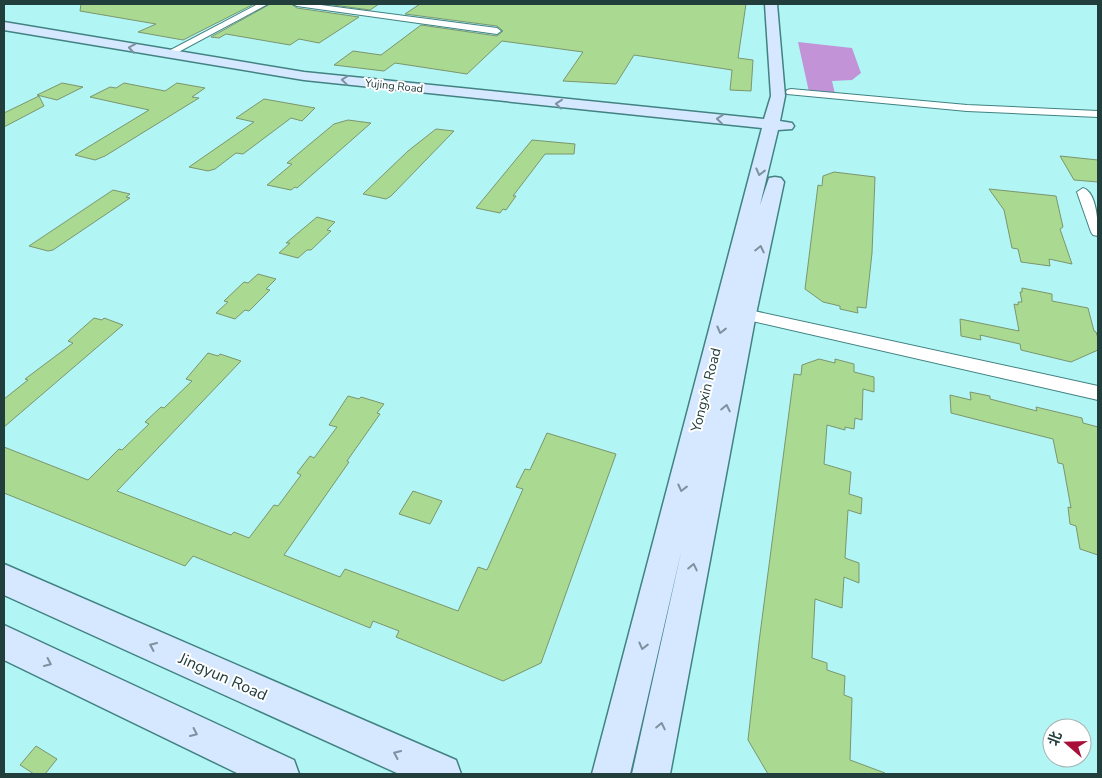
<svg xmlns="http://www.w3.org/2000/svg" width="1102" height="778" font-family="'Nunito Sans','Noto Sans SC',sans-serif">
  <style>
    .forest { fill: #c293d7 }
    .building { fill: #aad991; stroke: #7b966d }
    .lines { fill: none; stroke-linecap: round; stroke-linejoin: round }
    .street-casing { stroke: #418282; stroke-width: 2 }
    .secondary-casing { stroke: #418282; stroke-width: 3 }
    .street { fill: #fff; fill-rule: evenodd }
    .secondary { fill: #d6e8ff; fill-rule: evenodd }
    .oneway { stroke: #7c929e }
    .labels { text-anchor: middle; dominant-baseline: central; stroke-width: 4; stroke-linejoin: round; paint-order: stroke }
    .far-street-label { font-size: 11px; fill: #213d3c; stroke: #fff }
    .street-label { font-size: 14px; fill: #213d3c; stroke: #fff }
    .near-street-label { font-size: 16px; fill: #213d3c; stroke: #fff }
  </style>
  <rect width="100%" height="100%" fill="#b2f5f5"/>
  <path class="forest" d="M798,42L852,48L861,73L852,80L832,81L835,94L809,92Z"/>
  <path class="building" d="M81,4H254L183,40L138,32L156,24L80,11Z
    M270,4H291L297,8L359,17L319,43L299,39L290,45L226,34L219,38L211,37Z
    M326,4H379L370,10Z
    M420,4H746L738,58L753,60L751,91L730,90L732,70L634,55L616,84L563,81L583,52L502,41L467,74L395,63L384,71L334,65L353,51L381,55L421,25L497,36L503,31L497,26L405,14Z
    M62,83L83,87L57,100L37,95Z
    M124,83L165,91L177,83L205,88L192,97L199,98L105,156L95,160L75,155L149,110L90,97L110,87L116,88Z
    M39,96L44,106L4,127V113Z
    M264,99L315,108L302,121L291,118L243,154L236,153L215,169L208,171L189,167L254,122L236,118Z
    M348,120L371,123L297,188L295,187L291,190L267,185L292,164L287,163L334,124Z
    M436,129L454,131L391,196L386,199L363,194L408,151Z
    M532,140L575,144L574,154H545L513,196H516L506,210L503,209L500,213L476,208Z
    M1060,156L1098,160V182L1074,180Z
    M834,172L875,177L872,253L866,308L857,307L858,313L840,309V306L823,302L805,289L818,185L822,186L823,176Z
    M989,189L1056,196L1063,227L1060,229L1072,264L1049,259L1050,266L1021,262L1018,249L1012,248L1004,210Z
    M113,190L130,194L126,197L130,198L53,250L48,251L29,246Z
    M317,217L335,222L327,230L331,231L311,250H307L298,258L279,253L290,243H286Z
    M258,274L276,279L266,289L270,290L249,311L245,310L235,319L216,313L228,302L224,301L244,282L248,283Z
    M1022,288L1052,294V301L1088,308L1094,331L1096,332L1098,338V350L1071,362L1021,350L1020,344L980,335L981,340L961,336L960,319L1019,331L1014,304L1018,305V302H1022L1020,292H1022Z
    M94,318L102,320L104,318L123,325L4,427V399L28,380L25,379L73,343L68,341Z
    M208,353L218,356L220,354L241,361L117,491L231,535L234,532L249,538L274,505L278,506L301,475L297,473L310,456L314,458L337,427L329,425L348,396L359,399L361,397L384,404L377,413L380,414L347,461L349,462L284,555L340,577L345,569L458,611L478,567L487,570L523,489L516,487L525,469L530,470L547,433L616,454L541,663L503,681L396,637L399,631L373,621L370,628L193,556L185,566L4,493V447L88,480L119,449L122,450L149,424L145,422L161,407L164,408L192,381L186,379Z
    M819,359L835,363V359L854,364V372L874,377V392L863,389L862,420L855,418L854,429L845,427V430L827,425L824,464L851,472L849,494L862,498L861,514L848,510L845,558L859,563V583L844,577L842,608L815,599L812,658L827,663V670L845,676L844,695L852,698L850,760L885,773L884,774H768L748,740L759,642L794,374L801,375L802,365Z
    M970,392L990,396V399L1037,411L1036,407L1082,418L1083,423L1098,427V555L1080,549L1076,526L1070,524L1068,507L1071,508L1063,464L1058,463L1053,439L951,413L950,395L971,400Z
    M413,491L442,501L430,524L399,514Z
    M36,746L57,759L45,774H34L20,765Z"/>
  <g class="lines">
    <defs>
      <path id="street" d="M258,4H268L171,56H165L163,54Z
        M293,4H313L497,28L501,31L497,34L297,6Z
        M791,89L967,105L1098,111V117L967,111L787,94L786,92L787,90Z
        M1083,188C1097,192 1098,224 1098,236L1093,235L1091,232L1077,192Z
        M745,309L1098,386V400L739,318L737,314L739,310Z"/>
      <path id="secondary" d="M765,4H777L785,96L780,121L792,123L794,126L792,129L778,130L760,205L769,178L775,177L781,178L784,182L756,314L670,774H632L682,548L630,774H592L762,128L304,80L4,30V22L304,72L764,119L771,96Z
        M4,564L456,760L461,774H399L4,595Z
        M4,625L294,760L299,774H239L4,660Z"/>
    </defs>
    <use href="#street" class="street-casing"/>
    <use href="#secondary" class="secondary-casing"/>
    <use href="#street" class="street"/>
    <use href="#secondary" class="secondary"/>
  </g>
  <defs><path id="oneway-chevron" d="M-2-3.5L2.5 0L-2 3.5" fill="none" stroke-width="1.6" stroke-linecap="round" stroke-linejoin="round" transform="scale(1.25)"/></defs>
  <g class="oneway">
    <use href="#oneway-chevron" transform="translate(132 48) rotate(-170)"/>
    <use href="#oneway-chevron" transform="translate(345 80) rotate(-174)"/>
    <use href="#oneway-chevron" transform="translate(559 104) rotate(-174)"/>
    <use href="#oneway-chevron" transform="translate(720 119) rotate(-174)"/>
    <use href="#oneway-chevron" transform="translate(760 172) rotate(104)"/>
    <use href="#oneway-chevron" transform="translate(760 249) rotate(-77)"/>
    <use href="#oneway-chevron" transform="translate(721 330) rotate(104)"/>
    <use href="#oneway-chevron" transform="translate(726 408) rotate(-78)"/>
    <use href="#oneway-chevron" transform="translate(682 488) rotate(104)"/>
    <use href="#oneway-chevron" transform="translate(693 567) rotate(-78)"/>
    <use href="#oneway-chevron" transform="translate(153 646) rotate(-156)"/>
    <use href="#oneway-chevron" transform="translate(643 646) rotate(104)"/>
    <use href="#oneway-chevron" transform="translate(48 663) rotate(25)"/>
    <use href="#oneway-chevron" transform="translate(661 726) rotate(-78)"/>
    <use href="#oneway-chevron" transform="translate(194 733) rotate(25)"/>
    <use href="#oneway-chevron" transform="translate(397 754) rotate(-156)"/>
  </g>
  <g class="labels">
    <g class="far-street-label">
      <text transform="translate(394 86) rotate(6)">Yujing Road</text>
    </g>
    <g class="street-label">
      <text transform="translate(706 390) rotate(-76)">Yongxin Road</text>
    </g>
    <g class="near-street-label">
      <text transform="translate(223 677) rotate(24)">Jingyun Road</text>
    </g>
  </g>
  <rect width="1102" height="778" fill="none" stroke="#213d3c" stroke-width="10"/>
  <g transform="translate(1067 743) rotate(290)"><circle r="24" fill="#ffffff" stroke="#a6b1b1"/>
  <path d="M0-4L9 19L0 12L-9 19Z" fill="#a81039"/>
  <text y="-8" font-size="14" font-weight="bold" text-anchor="middle" fill="#213d3c">北</text>
  </g>
</svg>
